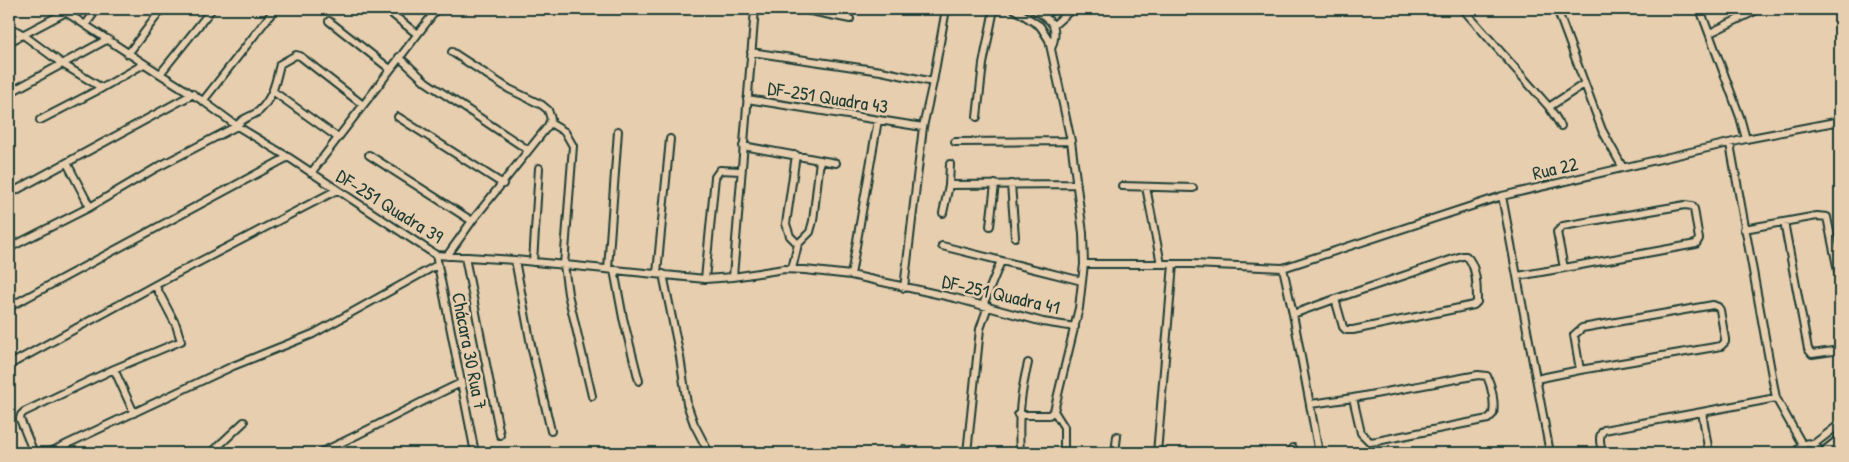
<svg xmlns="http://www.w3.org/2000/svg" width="1849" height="462" font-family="'Patrick Hand',sans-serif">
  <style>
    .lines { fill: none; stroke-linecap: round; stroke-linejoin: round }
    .minor-casing { stroke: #1f3d34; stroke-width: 10 }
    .minor { stroke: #e7ceaf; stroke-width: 6 }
    .labels { text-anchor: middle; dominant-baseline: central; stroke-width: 5; stroke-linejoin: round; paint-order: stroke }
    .street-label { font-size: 19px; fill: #1f3d34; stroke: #e7ceaf }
  </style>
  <rect width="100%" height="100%" fill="#e7ceaf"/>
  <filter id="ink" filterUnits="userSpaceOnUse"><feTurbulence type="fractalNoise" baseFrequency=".02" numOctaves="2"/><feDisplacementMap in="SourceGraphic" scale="10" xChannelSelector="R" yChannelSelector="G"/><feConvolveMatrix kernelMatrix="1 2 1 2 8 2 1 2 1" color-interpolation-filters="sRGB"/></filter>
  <g filter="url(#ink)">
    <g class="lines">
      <defs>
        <path id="minor" d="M61,9L160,74L203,101L237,126L288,157L436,255L515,260L705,279L733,277L784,269L805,270L851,275L955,298L1043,322L1075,327
          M386,9L417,34
          M801,9L850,19
          M1014,9L1040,26L1049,40L1071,141L1083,233L1084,264L1079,308L1054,411
          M1033,9C1052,20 1060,26 1051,49
          M1463,9L1549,107L1561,126
          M1557,9L1602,130L1623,168
          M1700,9L1740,117L1746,139
          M1045,16L1052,9
          M329,21L390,69
          M86,24L97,9
          M1054,25L1072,9
          M9,27L22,34L64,65L102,88
          M1710,33L1757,10
          M9,42L66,12
          M751,52L881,71L933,82
          M128,54L162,9
          M399,57L426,82L528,150
          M160,74L212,9
          M274,92L337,137
          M9,93L108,39
          M747,99L923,127
          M203,101L275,9
          M1549,107L1584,84
          M398,117L503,184
          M977,117L983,64L994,9
          M40,120L102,88L144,64
          M550,123L565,132L573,146L564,265L568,294L592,396
          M955,142L1071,141
          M1730,144L1776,398L1802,444
          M743,146L836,163
          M369,155L472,221
          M796,155L786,224L790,236L798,244
          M67,163L90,207
          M311,173L437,9
          M1011,184L1015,237
          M949,185L1076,184
          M1122,186L1193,188
          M1146,187L1161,264
          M9,194L193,94
          M1502,196L1550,453
          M1685,205L1692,206L1694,209L1699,239L1696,244L1564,268L1557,232L1563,226Z
          M943,213L949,185L950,164
          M1784,222L1808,349L1812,354L1840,350
          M990,226L995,184
          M1744,229L1817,216L1827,217L1840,281
          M942,246L1082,281
          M9,248L90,207L156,168L237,126C242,117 252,117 259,111C273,98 276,81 280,64L296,55L300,56L363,105
          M436,255L475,453
          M447,256L472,221L548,126L551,119L548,110L542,105L509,89L452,52
          M1462,256H1466C1477,264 1477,289 1477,302L1474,305L1353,330H1346L1343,327L1335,299Z
          M465,257L500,435
          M515,260L531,345L551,431
          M533,262L539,168
          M1084,264H1192L1283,268L1502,196L1746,139L1840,121
          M1283,268L1293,314
          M608,269L618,131
          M792,269L798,244L810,232L813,221L820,160
          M614,270L623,318L639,381
          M657,273L670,139
          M663,274L680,357L687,404L694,424L709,453
          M851,275L878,120
          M1518,276L1564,268
          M733,277L755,9
          M705,279L715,177L720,170L741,171
          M904,288L923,127L933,82L946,9
          M983,305L1001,261
          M1713,305L1718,307L1720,310L1725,339V342L1721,346L1580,370L1574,335L1582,328Z
          M9,307L288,157
          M9,365L170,277L337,190
          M114,369L134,413
          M1478,375L1487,376C1492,387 1495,403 1493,414L1488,419L1377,441L1370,442L1361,433L1353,398Z
          M1536,379L1580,370
          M1311,404L1353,398
          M1702,412L1776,398
          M1018,415H1049L1054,411L1064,427V453
          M1814,444L1840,424
          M9,451L10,453
          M34,453L20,419L21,415L24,412L114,369L181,341L176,325L155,285
          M48,453L233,366L313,334L437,265
          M211,453L244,422
          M319,453C367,432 413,405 461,383
          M904,453V449
          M967,453L980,329L988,306
          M1020,453C1018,419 1020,396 1028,363
          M1115,453L1117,436
          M1157,453L1173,264
          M1292,453L1293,448
          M1319,453L1293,314L1335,299
          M1602,453C1601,445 1597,436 1604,430L1702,412L1709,453
          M1796,453C1801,440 1816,440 1820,453
          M1821,453L1840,438"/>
      </defs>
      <use href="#minor" class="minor-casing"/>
      <use href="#minor" class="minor"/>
    </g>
  </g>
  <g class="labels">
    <g class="street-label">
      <text transform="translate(828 97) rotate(9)">DF-251 Quadra 43</text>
      <text transform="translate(1555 168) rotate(-13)">Rua 22</text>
      <text transform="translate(390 206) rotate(32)">DF-251 Quadra 39</text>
      <text transform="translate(1001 294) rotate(13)">DF-251 Quadra 41</text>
      <text transform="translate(470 351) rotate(79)">Chácara 30 Rua 7</text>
    </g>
  </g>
  <rect width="1849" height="462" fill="none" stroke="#e7ceaf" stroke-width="30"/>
  <rect x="15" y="15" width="1819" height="432" fill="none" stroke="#1f3d34" stroke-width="2" filter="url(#ink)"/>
</svg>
